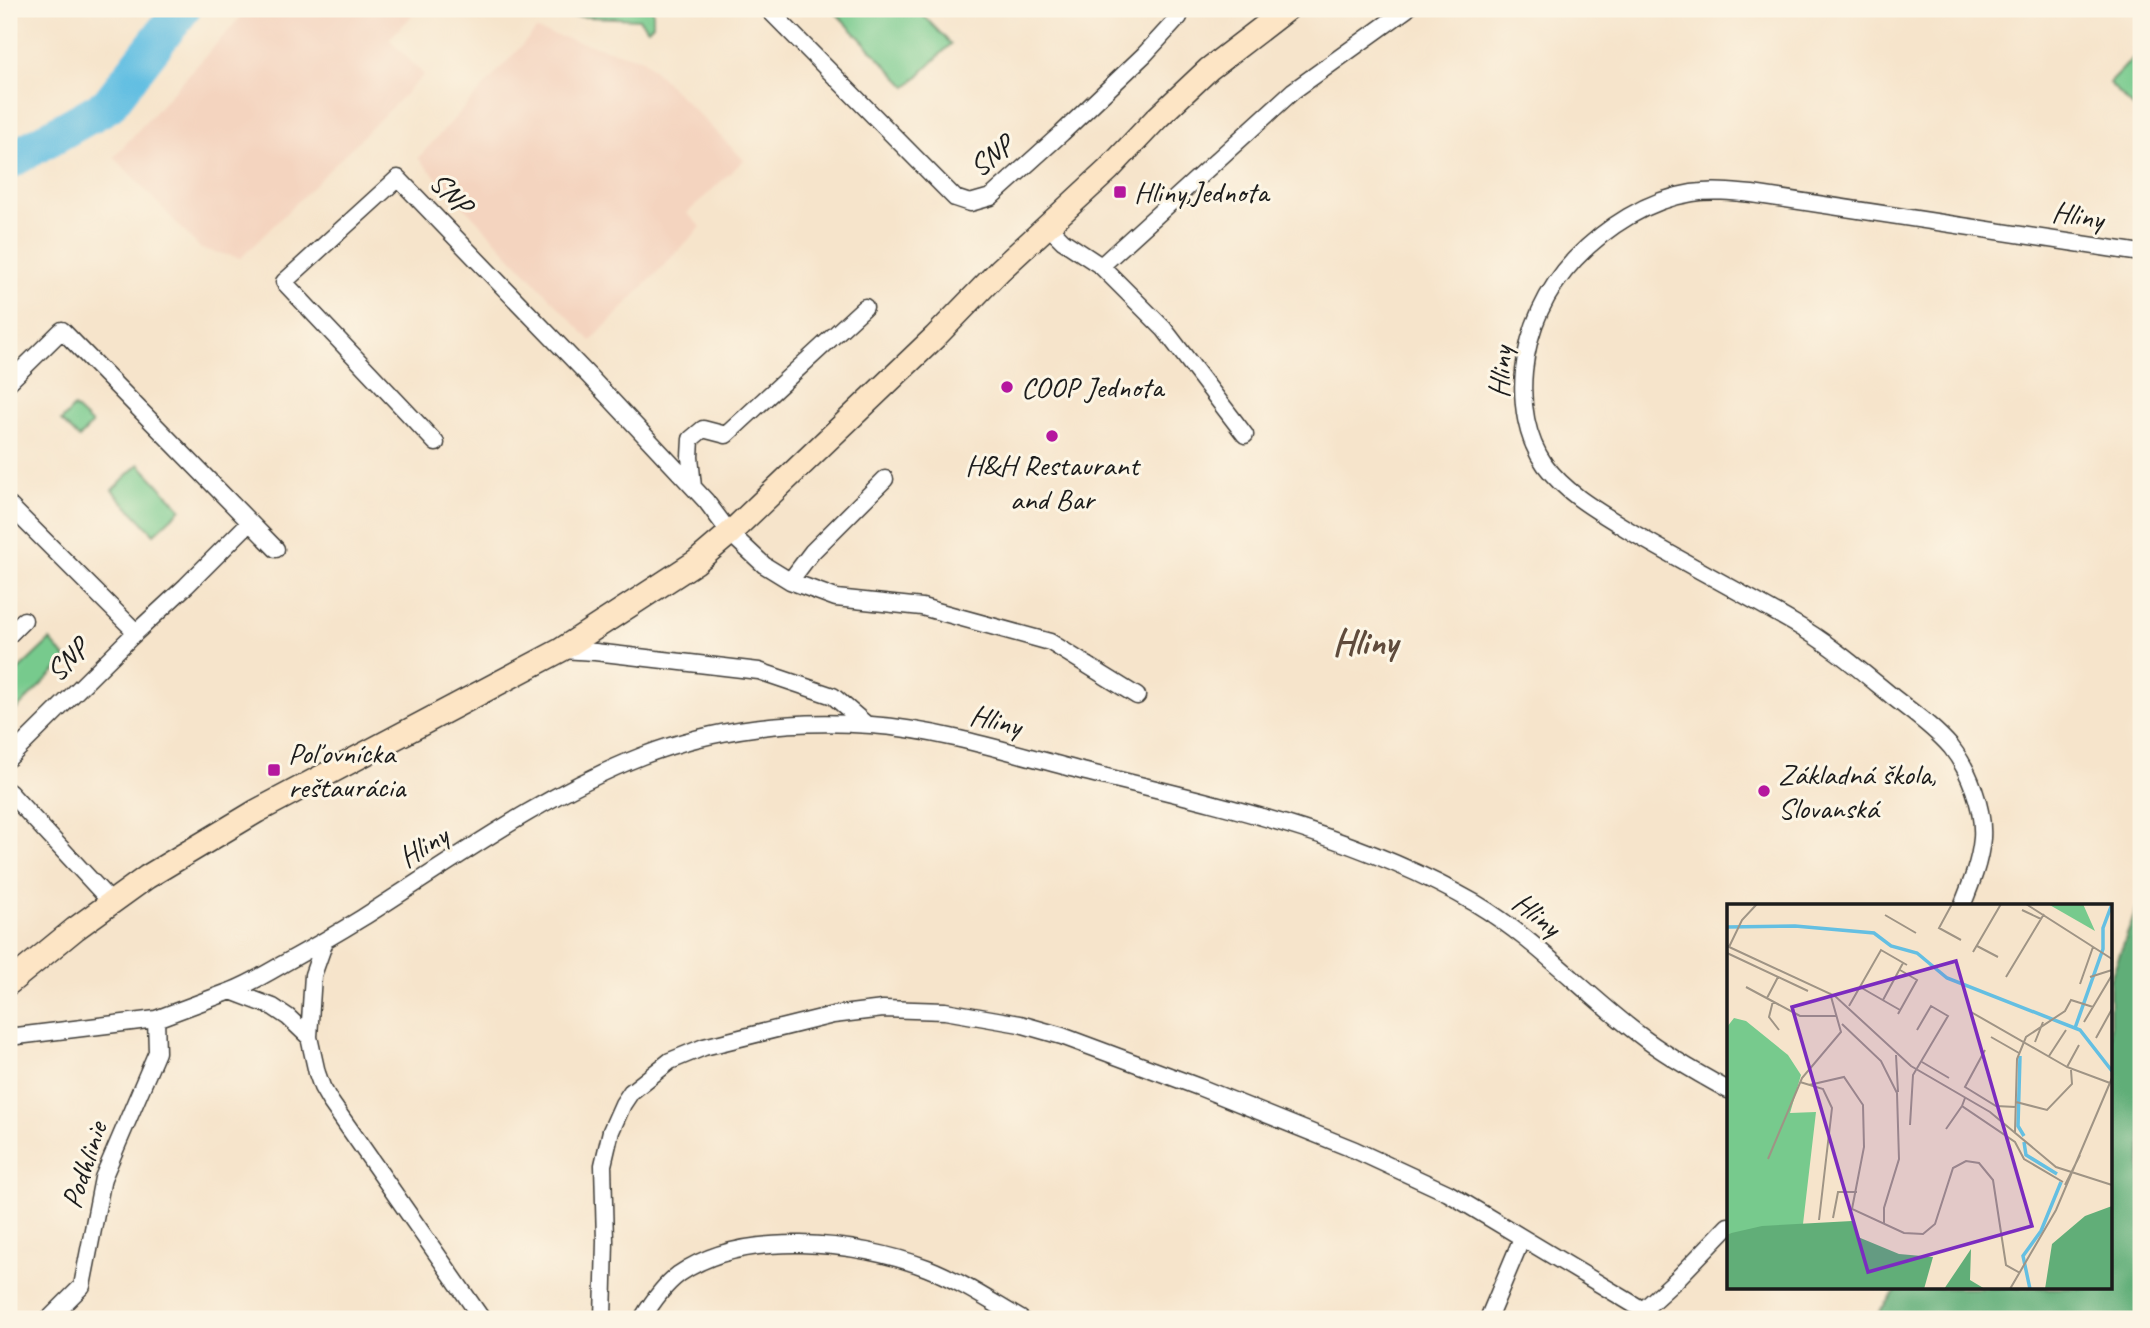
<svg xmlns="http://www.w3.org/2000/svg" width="2150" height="1328" font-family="Caveat,sans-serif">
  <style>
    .built { fill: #f4d4bf }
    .green { fill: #77ca8d; stroke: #4a7354; stroke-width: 2 }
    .forest { fill: #61ae78; stroke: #3e654a; stroke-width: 2 }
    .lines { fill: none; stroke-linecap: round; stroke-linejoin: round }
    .river { stroke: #64bfe2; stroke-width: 37 }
    .minor-casing { stroke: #3d3a36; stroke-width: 19 }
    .secondary-casing { stroke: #3d3a36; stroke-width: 26 }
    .minor { stroke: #fff; stroke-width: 16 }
    .secondary { stroke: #fde5c5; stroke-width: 23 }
    .poi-dot { fill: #b5179e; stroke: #fcf5e5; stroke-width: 2.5 }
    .labels { text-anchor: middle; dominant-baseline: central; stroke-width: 6; stroke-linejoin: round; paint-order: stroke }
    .street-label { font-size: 30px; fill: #1c1c1c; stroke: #fcf5e5 }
    .poi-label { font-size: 30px; fill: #1c1c1c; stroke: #fcf5e5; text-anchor: start }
    .district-label { font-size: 37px; font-weight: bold; fill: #5f4b3c; stroke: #fcf5e5 }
    .inset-river { fill: none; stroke: #64bfe2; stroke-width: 3.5 }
    .inset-road { fill: none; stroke: #9f9485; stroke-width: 2 }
    .view { fill: #7b2cbf; fill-opacity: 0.15; stroke: #7b2cbf; stroke-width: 3.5 }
    .inset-edge { fill: none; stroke: #1c1c1c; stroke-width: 3.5 }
  </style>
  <rect width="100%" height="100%" fill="#fcf5e5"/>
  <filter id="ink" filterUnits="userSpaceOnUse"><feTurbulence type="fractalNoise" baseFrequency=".0143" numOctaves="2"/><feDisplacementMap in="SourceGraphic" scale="14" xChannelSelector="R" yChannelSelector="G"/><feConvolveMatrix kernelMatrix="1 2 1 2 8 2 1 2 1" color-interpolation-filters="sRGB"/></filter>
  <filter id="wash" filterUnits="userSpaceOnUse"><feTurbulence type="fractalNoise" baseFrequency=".00686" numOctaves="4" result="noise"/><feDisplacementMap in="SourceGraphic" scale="28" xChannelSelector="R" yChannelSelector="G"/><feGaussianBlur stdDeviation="1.57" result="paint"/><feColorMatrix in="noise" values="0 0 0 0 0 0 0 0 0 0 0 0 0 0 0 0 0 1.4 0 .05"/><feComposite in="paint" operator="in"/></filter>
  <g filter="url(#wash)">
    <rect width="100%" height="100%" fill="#f6e4cb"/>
    <path class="built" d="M248,9H406L412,16L389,39L424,75L241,258L201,249L114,157Z
      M536,30L643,59L744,160L687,213L701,227L591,341L418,158Z"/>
    <path class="green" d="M544,9H653V24L648,29L639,19L538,15Z
      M832,9H917L951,44L907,87Z
      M2141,50V111L2139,113L2109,83Z
      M74,407L92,424L79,438L61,421Z
      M139,464L181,509L154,534L112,490Z
      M50,640L67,659L14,712L9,706V679Z"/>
    <path class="forest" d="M2141,897V1319H1873L1898,1288H2110V980Z"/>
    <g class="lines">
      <path class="river" d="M9,161L108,105L182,9"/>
    </g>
  </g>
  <g filter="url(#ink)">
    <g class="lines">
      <defs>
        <path id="minor" d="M768,9L955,198L970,203L991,197L1062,133L1144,55L1179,17L1182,9
          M1047,225L1063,241L1101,266L1293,91L1407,9
          M1101,266L1164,329L1245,435
          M9,382L62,330L276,549
          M436,443L284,282L398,178L589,376L706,501L730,533L764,565L790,581L836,598L922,607L1050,642L1137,696
          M693,487L690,457L691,439L703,429L726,435L865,307
          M9,505L136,632
          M790,581L812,552L885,479
          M9,635L24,620
          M561,650L595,652L759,671L833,696L867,725
          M9,758L130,638L186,586L250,522
          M9,792L111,902
          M1962,906C1971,884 1980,862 1982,838C1984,808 1969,770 1951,747C1934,727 1912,712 1893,697C1860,670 1829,643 1792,622C1740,592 1687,564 1635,534C1603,514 1568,496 1545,465C1526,438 1521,403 1524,371C1528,329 1546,290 1575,259C1606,227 1647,200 1692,193C1712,190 1732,192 1752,194L2141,253
          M231,991C249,984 266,974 283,964C310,949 336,934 362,918C452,861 542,795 642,756C714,728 794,719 871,725C942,730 1013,753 1082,771C1216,804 1354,833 1475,903C1534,938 1582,991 1637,1033C1665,1055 1697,1073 1728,1090
          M9,1035L17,1036L156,1019L231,991L273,1007L288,1017L309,1037L317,1073L322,1087L330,1101L482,1319
          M309,1037L313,975L325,941
          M49,1319L82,1286L103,1178L157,1052L156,1019
          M603,1319L605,1241L603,1165L611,1131L623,1104L631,1092L670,1061L704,1047L833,1015L883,1009L945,1011L1020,1024L1062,1036L1199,1087L1355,1150L1448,1193L1643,1310L1677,1279L1728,1226
          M642,1319C651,1304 664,1285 679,1274C744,1229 856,1241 927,1268C960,1281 990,1301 1021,1319
          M1488,1319L1522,1238"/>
        <path id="secondary" d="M9,983L75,929L147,877L257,811L561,650L696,562L730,533L935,337L1000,270L1108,170L1157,118L1209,69L1287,9"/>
      </defs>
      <use href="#minor" class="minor-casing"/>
      <use href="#secondary" class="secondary-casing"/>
      <use href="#minor" class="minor"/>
      <use href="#secondary" class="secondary"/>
    </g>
  </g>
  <g class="poi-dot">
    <rect x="1113" y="185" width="14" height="14" rx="3.5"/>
    <circle cx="1007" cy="387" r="7"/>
    <circle cx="1052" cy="436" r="7"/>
    <rect x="267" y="763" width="14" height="14" rx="3.5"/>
    <circle cx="1764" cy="791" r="7"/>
  </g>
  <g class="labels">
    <g class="street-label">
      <text transform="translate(991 156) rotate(-38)">SNP</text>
      <text transform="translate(451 193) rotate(46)">SNP</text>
      <text transform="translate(2078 215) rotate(9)">Hliny</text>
      <text transform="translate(1500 372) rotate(-86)">Hliny</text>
      <text transform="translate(67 660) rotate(-45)">SNP</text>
      <text transform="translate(996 720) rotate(14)">Hliny</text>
      <text transform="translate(423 846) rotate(-32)">Hliny</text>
      <text transform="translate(1537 914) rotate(38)">Hliny</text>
      <text transform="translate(84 1165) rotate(-72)">Podhlinie</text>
    </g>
    <g class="poi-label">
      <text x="1134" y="192">Hliny,Jednota</text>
      <text x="1021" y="387">COOP Jednota</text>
      <text x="1052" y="465" text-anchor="middle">H&amp;H Restaurant<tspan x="1052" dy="34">and Bar</tspan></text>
      <text x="288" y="753">Poľovnícka<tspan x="288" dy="34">reštaurácia</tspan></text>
      <text x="1778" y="774">Základná škola,<tspan x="1778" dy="34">Slovanská</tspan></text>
    </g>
    <g class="district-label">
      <text x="1365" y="641">Hliny</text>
    </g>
  </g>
  <g transform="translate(1727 904)">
    <rect width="385" height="385" fill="#f6e4cb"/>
    <path d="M321,0H356L368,27ZM7,114L19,117L61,151L74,171L63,209L89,208L76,320L0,330V123Z" fill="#77ca8d"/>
    <path d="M385,302V385H318L325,340L358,312ZM125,317L131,333L172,350L206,353L197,385H0V330L35,322ZM244,345L243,376L258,385H217Z" fill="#61ae78"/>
    <path class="inset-river" d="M0,23L68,22L147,29L164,42L190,49L220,74L353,126L385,167M348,124L376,45V24L385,0M293,152L291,222L297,232M297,238L299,251L330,270M303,385L296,352L314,327L334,278"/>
    <path class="inset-road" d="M225,0L212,24L234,36M299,0L385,55M295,6L314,15M158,11L189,29M0,42L108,92L184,162L263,208L329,263L385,281M250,42L271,53M2,43L15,16L30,0M246,48L274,0M0,49L81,87M279,73L317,10M363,73L385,66M353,80L366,43M19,83L73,112H109M133,83L173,106M40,94L51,73M156,96L176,59M46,97L42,113L52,126M122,102L154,46L180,61M244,108L340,163M171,110L190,76L173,66M357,118L385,71M115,120L154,157L170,189L172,255L157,304V319M264,133L292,149M369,134L385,105M308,138L316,118M352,141L340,163L383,179M258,146L238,183L269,202L289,203M169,151L171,188M322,152L339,126M195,158L222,174M73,178L96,185L105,204L92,316M82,181L117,173L136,201L137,243L125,305L177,329L196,330L208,320L226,264L239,257L252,259L266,276L279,361L293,369M238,194L235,202L288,238L297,255L336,278M289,198L320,206L345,180L344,166M183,221L186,171L221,112L204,102L190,126M219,225L235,202M288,228L290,155L299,133L338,107L344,96L366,103M41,255L75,174L114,128L103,89M338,281L353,251M106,314L111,288H130M283,385L329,306L385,174"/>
    <path class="view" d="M229,57L305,322L141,368L65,103Z"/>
    <rect width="385" height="385" class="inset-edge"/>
  </g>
  <rect width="2150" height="1328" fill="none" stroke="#fcf5e5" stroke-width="35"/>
</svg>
